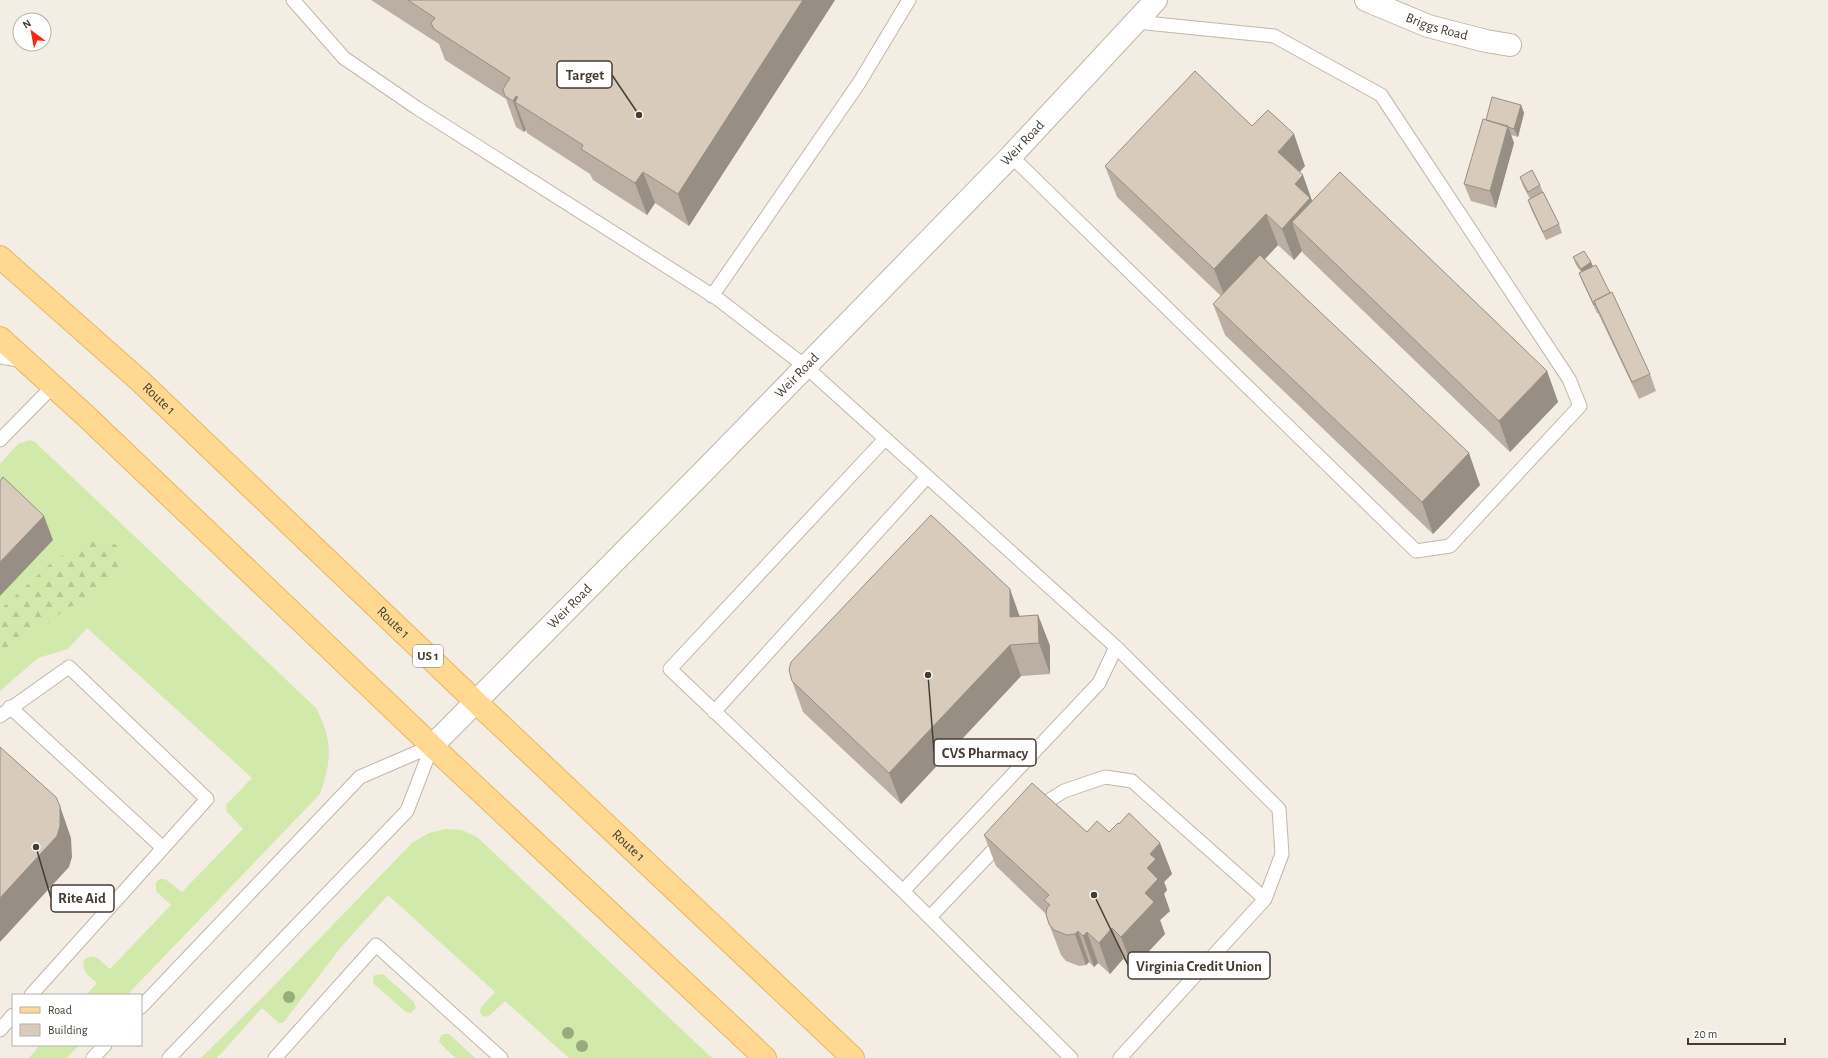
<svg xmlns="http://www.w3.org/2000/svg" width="1828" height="1058" font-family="'Alegreya Sans',sans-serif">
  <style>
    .grass { fill: #d1e9ab }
    .forest { fill: url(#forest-firs) }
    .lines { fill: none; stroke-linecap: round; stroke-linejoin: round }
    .service-casing { stroke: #c1b7a9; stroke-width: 15 }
    .minor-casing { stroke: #c1b7a9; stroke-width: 24 }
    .primary-casing { stroke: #e8b65d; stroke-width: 24 }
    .service { stroke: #fff; stroke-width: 13 }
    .minor { stroke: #fff; stroke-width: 22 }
    .primary { stroke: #ffd991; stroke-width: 22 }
    .tree { fill: #96ad7b }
    .wall { fill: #baafa2 }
    .shaded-wall { fill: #978e84 }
    .building { fill: #d8cbbc; stroke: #978e84 }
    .labels { text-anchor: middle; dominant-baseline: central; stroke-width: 4; stroke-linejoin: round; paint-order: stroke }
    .shield { fill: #fff; stroke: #7d7771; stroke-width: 1 }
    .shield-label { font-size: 13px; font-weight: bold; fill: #453d34 }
    .street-label { font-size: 14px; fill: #453d34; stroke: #fff }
    .leader { fill: none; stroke: #453d34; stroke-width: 1.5 }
    .callout-dot { fill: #453d34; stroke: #fff; stroke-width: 1.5 }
    .callout { fill: #fff; stroke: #453d34; stroke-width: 1.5 }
    .callout-label { font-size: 15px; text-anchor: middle; font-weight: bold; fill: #453d34 }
  </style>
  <defs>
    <pattern id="forest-firs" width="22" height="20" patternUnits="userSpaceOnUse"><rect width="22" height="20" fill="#d1e9ab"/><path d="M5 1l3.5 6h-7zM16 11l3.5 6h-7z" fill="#b5c994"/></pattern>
  </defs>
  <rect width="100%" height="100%" fill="#f3ede4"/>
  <path class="grass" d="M30,440L35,442L316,708C333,741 332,760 320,794L127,995H86L97,983C89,976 81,972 84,960C95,951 102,963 110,969L171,905L156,891V882L160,879H165L182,892L243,829L227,812L226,805L252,778L87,628L68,649L38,658L0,691V464L18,444Z
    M446,829L462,830L477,837L712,1058H569L505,1001L490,1015L485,1017L481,1015L480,1011L481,1007L495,992L388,895L341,947L283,1023H279L262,1008L217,1058H201L266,994L412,843L429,833Z
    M383,974L414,1002L416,1008L411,1013L406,1012L374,984L373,978L375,975Z
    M444,1034H449L475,1058H455L439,1042L441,1035Z
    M40,1045H79L67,1058H29Z"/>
  <path class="forest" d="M106,539L122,549L118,574L88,602L68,607L0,661V610L50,564L84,541Z"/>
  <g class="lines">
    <defs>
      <path id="service" d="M293,0L344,58L417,108L718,299L806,367L1116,647L1279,809L1282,854L1265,899L1120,1058
        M1011,156L1416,551L1450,546L1580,406L1569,379L1381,95L1274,36L1136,22
        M712,296L859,83L909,0
        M0,357L24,361
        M885,439L670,669L903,891
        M0,440L54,385
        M10,707L163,848
        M714,712L927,477
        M0,716L69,667L207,799L31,995
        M1037,808L1064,791L1105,777L1132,781L1265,899
        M930,917L1002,841
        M141,1007L360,777L432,746
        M0,1030L13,1015
        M93,1058L105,1045
        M169,1058L407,811L432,746
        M275,1058L376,945L501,1058
        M1071,1058L903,891L1099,683L1116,647"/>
      <g id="minor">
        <path id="s1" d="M1366,0L1428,26L1486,41L1510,45"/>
        <path id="s2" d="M432,746L706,469L1011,156L1156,0"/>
      </g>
      <g id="primary">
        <path id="s3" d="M0,257L140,381L476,702L853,1058"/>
        <path d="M0,338L87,417L432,746L765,1058"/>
      </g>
    </defs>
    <use href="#service" class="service-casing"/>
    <use href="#minor" class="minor-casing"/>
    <use href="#primary" class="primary-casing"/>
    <use href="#service" class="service"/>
    <use href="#minor" class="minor"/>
    <use href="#primary" class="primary"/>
  </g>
  <g class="tree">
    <circle cx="289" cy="997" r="6"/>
    <circle cx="568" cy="1033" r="6"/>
    <circle cx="582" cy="1046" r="6"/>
  </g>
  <path class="wall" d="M371,0H835L689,226L655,203L647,215L593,180L590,174L527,133L526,130L524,132L516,127L506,99L445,60L439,44Z
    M1521,105L1524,113L1518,137L1511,135L1514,143L1496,208L1471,201L1464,184L1486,120Z
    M1105,166H1305L1300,172L1312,201L1547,371L1558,402L1510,452L1303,253L1302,251L1294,260L1278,245L1265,259L1480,485L1433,534L1225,335L1213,304L1221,296L1117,197Z
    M1520,177L1540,185L1543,192L1559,224L1562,233L1546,240L1531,209L1528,200L1530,199L1523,186Z
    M1573,257L1591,262L1593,266L1650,374L1656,391L1639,399L1598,313H1597L1582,281L1579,273L1581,272L1576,265Z
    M1038,615L1050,646V674L1021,676L901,804L803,712L792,681L1020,616Z
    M1119,824L1160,843L1172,874L1164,882L1167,890L1164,894L1170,911L1160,920L1165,934L1133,968L1123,959L1110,974L1098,963L1094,967L1089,962L1086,965L1079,966L1066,961L1061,955L1049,924L1046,914L996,866L984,835L1087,832H1109Z"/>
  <path class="shaded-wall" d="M803,0H835L689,226L678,194Z
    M516,96L519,104L515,102L526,130L524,132L513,101Z
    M1521,105L1524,113L1518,137L1514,129Z
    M1508,126L1514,143L1496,208L1490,191Z
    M1294,134L1305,166L1290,183L1278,152Z
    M643,172L655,203L647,215L635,183Z
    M1303,175L1314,206L1292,222L1302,251L1294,260L1282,229L1295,184Z
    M1266,214L1278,245L1226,300L1214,269Z
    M1591,262L1595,271L1584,278L1581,269Z
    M1547,371L1558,402L1510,452L1499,421Z
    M1469,453L1480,485L1433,534L1422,502Z
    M44,516L53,540L0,596V562Z
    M1010,589L1021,620L1010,617Z
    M1038,615L1050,646V674L1039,643Z
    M1010,645L1021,676L901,804L889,773Z
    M60,806L71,838L72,857L69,867L0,942V898Z
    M1160,843L1172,874L1164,882L1167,890L1164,894L1170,911L1160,920L1165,934L1133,968L1121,937L1147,868L1150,854Z
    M1112,928L1123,959L1110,974L1099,943Z
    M1078,931L1089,962L1086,965L1075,934Z
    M1087,932L1098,963L1094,967L1083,936Z"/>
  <path class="building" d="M408,0H803L678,194L643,172L635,183L581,149L583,145L515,102L518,97L516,96L513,101L505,96L503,89L510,78L434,29L431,23L435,18Z
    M1195,71L1252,126L1268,110L1294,134L1278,152L1303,175L1295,184L1310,198L1282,229L1266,214L1214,269L1105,166Z
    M1492,97L1521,105L1514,129L1486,120Z
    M1483,119L1508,126L1490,191L1464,184Z
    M1532,170L1540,185L1528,192L1520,177Z
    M1340,172L1547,371L1499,421L1292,222Z
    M1543,192L1559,224L1543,232L1528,200Z
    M1584,251L1591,262L1581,269L1573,257Z
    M1260,255L1469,453L1422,502L1213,304Z
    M1596,265L1610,293L1594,301L1595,304L1594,305L1579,273Z
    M1612,292L1650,374L1632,382L1594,301Z
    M3,477L44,516L0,562V481Z
    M931,515L1010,589V617L1038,615L1039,643L1010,645L889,773L792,681L789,670L791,662Z
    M0,747L56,797L60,806V826L57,836L0,898Z
    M1032,783L1087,832L1097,821L1109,832L1118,823L1119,824L1129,813L1160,843L1150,854L1156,859L1147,868L1158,879L1145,893L1154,902L1121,937L1112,928L1099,943L1087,932L1083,936L1078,931L1075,934L1067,935L1054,930L1049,924L1046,914L1047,908L1050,905L1044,900L1049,895L984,835Z"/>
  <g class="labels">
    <rect class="shield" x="413" y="645" width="30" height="22" rx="3"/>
    <g class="shield-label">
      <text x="428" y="656">US 1</text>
    </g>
    <g class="street-label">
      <text stroke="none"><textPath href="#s1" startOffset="76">Briggs Road</textPath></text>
      <text stroke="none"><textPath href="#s2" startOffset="844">Weir Road</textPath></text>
      <text stroke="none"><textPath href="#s2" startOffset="520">Weir Road</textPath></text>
      <text stroke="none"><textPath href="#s3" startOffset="213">Route 1</textPath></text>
      <text stroke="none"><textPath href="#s2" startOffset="196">Weir Road</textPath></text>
      <text stroke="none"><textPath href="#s3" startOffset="537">Route 1</textPath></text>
      <text stroke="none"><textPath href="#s3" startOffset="861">Route 1</textPath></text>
    </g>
  </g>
  <path class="leader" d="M639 115L612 75M928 675L934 752M36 847L51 898M1094 895L1128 965"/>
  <g class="callout-dot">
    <circle cx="639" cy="115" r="4"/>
    <circle cx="928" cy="675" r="4"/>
    <circle cx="36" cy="847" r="4"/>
    <circle cx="1094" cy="895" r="4"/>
  </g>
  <g class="callout">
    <rect x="557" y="61" width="55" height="27" rx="4"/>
    <rect x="934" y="739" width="102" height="27" rx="4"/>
    <rect x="51" y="885" width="63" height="27" rx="4"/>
    <rect x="1128" y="952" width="142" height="27" rx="4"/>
  </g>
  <g class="callout-label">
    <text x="585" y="80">Target</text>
    <text x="985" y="758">CVS Pharmacy</text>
    <text x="82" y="903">Rite Aid</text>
    <text x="1199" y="971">Virginia Credit Union</text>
  </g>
  <rect x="12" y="994" width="130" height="52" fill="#ffffff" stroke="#b5b1ae"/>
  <rect x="20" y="1007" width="20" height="6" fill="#ffd991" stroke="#b5b1ae"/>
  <text x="48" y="1014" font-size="12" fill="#453d34">Road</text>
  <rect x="20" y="1024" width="20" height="12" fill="#d8cbbc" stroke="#b5b1ae"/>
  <text x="48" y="1034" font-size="12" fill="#453d34">Building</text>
  <g transform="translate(32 32) rotate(328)"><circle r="19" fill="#ffffff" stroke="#b5b1ae"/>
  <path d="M0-3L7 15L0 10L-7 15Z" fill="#ff240f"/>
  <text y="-6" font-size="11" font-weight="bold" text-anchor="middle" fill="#453d34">N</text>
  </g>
  <path d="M1688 1038v6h97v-6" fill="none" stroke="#453d34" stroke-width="2"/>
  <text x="1694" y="1038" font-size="12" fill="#453d34" stroke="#ffffff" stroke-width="3" paint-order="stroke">20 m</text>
</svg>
